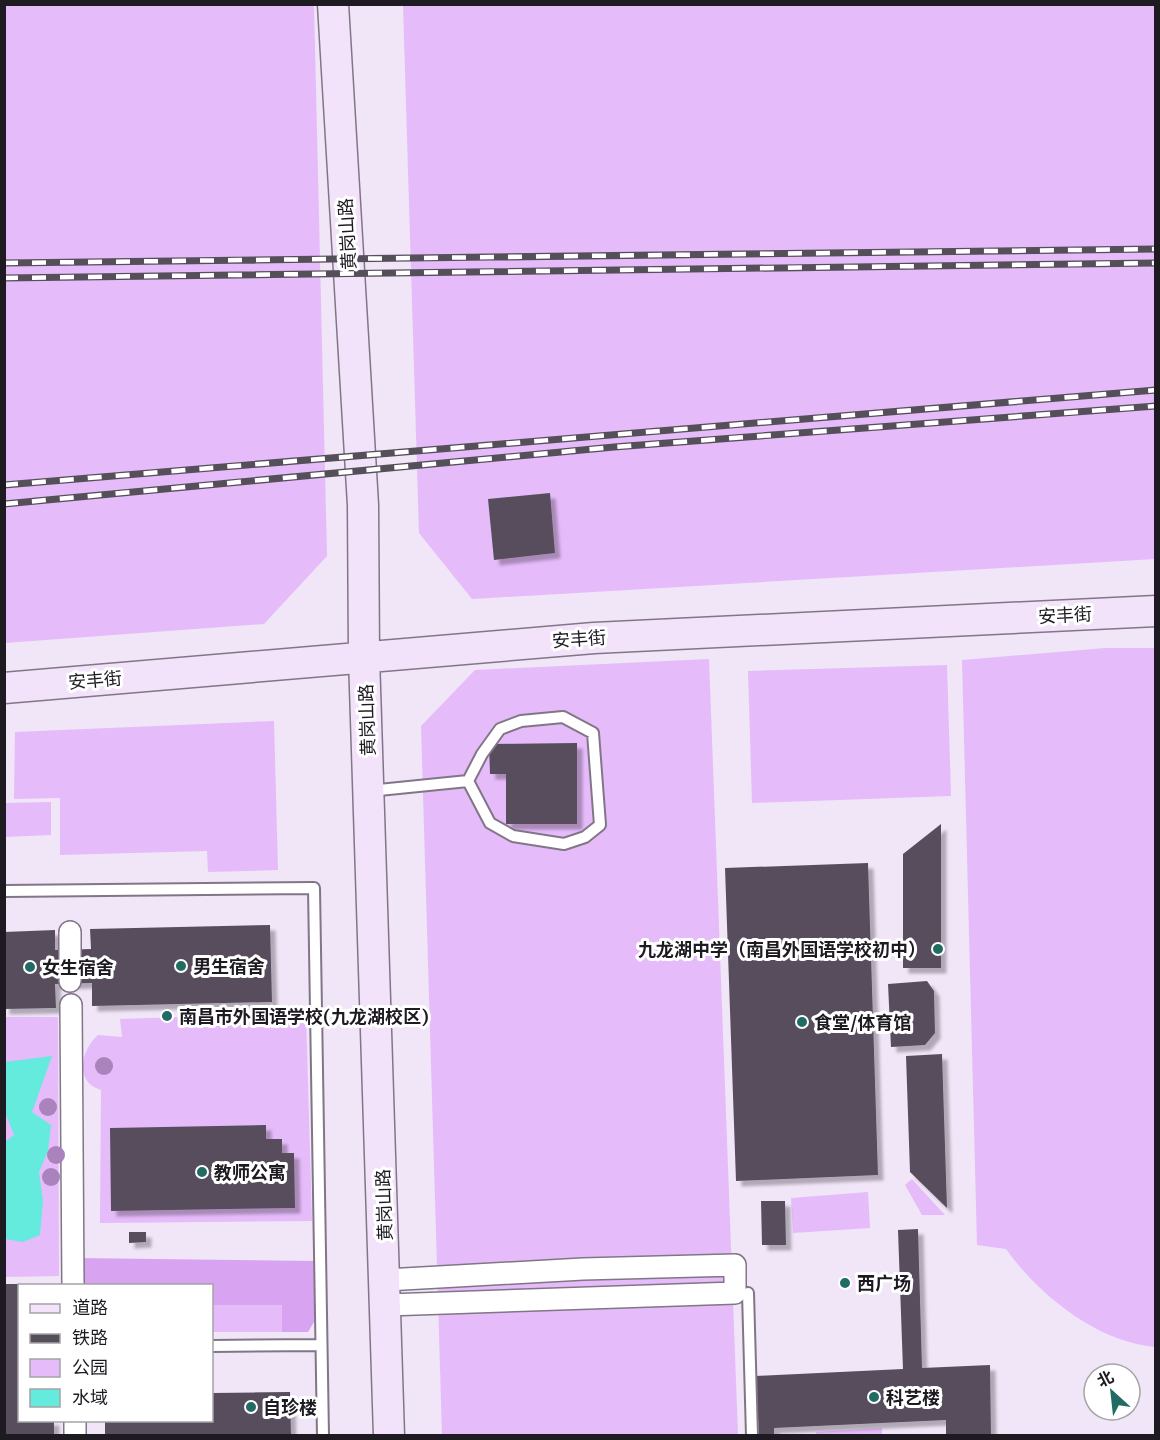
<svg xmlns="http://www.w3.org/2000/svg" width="1160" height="1440" font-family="Merriweather,'Noto Sans SC',serif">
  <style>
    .green { fill: #e5bbfa }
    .forest { fill: #d8a4f1 }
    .water { fill: #64ebdd }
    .building { fill: #584e5d; filter: url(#shadow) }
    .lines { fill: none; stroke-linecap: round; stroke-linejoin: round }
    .lane-casing { stroke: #817686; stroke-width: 14 }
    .street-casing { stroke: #817686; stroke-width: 24 }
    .secondary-casing { stroke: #817686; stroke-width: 33 }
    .lane { stroke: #fff; stroke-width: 10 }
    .street { stroke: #fff; stroke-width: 21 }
    .secondary { stroke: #f2e2fa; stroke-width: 30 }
    .rail-casing { stroke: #554f59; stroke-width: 7 }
    .rail { stroke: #fff; stroke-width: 4.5; stroke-dasharray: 14; stroke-linecap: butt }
    .tree { fill: #aa83bc }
    .poi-dot { fill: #226b64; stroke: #fff; stroke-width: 2 }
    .labels { text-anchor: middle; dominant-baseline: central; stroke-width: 6; stroke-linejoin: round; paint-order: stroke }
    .street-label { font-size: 18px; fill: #1e1a21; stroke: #fff }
    .poi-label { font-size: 18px; font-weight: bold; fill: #1e1a21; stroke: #fff; text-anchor: start }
  </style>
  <defs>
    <filter id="shadow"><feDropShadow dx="5.5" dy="5.5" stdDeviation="1.5" flood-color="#0004"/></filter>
  </defs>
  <rect width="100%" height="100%" fill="#f1e5f8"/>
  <path class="green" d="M5,4L314,5L327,556L264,624L5,643Z
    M403,5H1155V559L472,599L419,533Z
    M1105,648H1155V1347C1097,1342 1039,1295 1006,1249L977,1245L962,660Z
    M709,659L738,1435H442L421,726L475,670Z
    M947,665L951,796L752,803L748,671Z
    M274,721L278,870L208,872L207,851L60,855V798L14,799L15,732Z
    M4,756L6,803L51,802V835L5,837Z
    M306,1013L312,1221L100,1223L101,1090C74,1083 81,1049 98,1035L122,1037L120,1019Z
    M4,1017H58L59,1276L5,1277Z
    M912,1179L945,1215H922L905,1185Z
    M868,1192L870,1228L793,1233L791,1198Z
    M212,1305H282V1332H212Z
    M882,1428V1435H816V1432Z"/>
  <path class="forest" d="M76,1258L315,1261L314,1322L308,1332H282V1305H212V1286H76Z"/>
  <path class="water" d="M52,1056L32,1112L51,1125L48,1151L39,1172L43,1201L40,1235L23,1242L5,1239V1142L14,1135L5,1112V1062Z"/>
  <path class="building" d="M550,493L555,553L494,560L488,499Z
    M577,743V824H506V774H490L489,744Z
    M941,824V968H903V854Z
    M868,863L878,1175L736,1181L725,868Z
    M270,925L272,1002L92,1006V983L55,984L56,1008L4,1009V932L55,930V950L91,949L90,929Z
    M927,981L934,991L935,1033L925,1045L891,1047L888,984Z
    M942,1054L947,1208L910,1172L906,1056Z
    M266,1125V1139H282V1153H294L295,1208L111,1211L110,1128Z
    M761,1201H785L786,1245H762Z
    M918,1229L922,1368L990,1365L991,1436H946V1420L774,1428V1436H759L756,1376L903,1369L898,1230Z
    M129,1232H146V1242L129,1243Z
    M4,1284H20V1420H54V1436H4Z
    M290,1392L291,1436H105V1420H212V1393Z"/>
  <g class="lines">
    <defs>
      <path id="lane" d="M369,791L468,781L490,823L513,836L564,844L585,837L600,825L593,733L563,717L521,721L500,729L482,754L468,781
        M4,891L314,888L323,1436
        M748,1293L752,1436
        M212,1346L321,1345"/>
      <path id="street" d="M70,932V981
        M71,1005L73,1286
        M386,1280L583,1269L735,1265V1293L387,1305
        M75,1420V1436"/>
      <path id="secondary" d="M333,4L363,505L364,657L389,1436
        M4,688L594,638L1156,611"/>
    </defs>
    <use href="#lane" class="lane-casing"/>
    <use href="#street" class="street-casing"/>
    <use href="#secondary" class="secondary-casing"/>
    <use href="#lane" class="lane"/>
    <use href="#street" class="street"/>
    <use href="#secondary" class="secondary"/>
    <defs>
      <path id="rail" d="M4,263L1156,249
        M4,278L1156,263
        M4,485L1156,390
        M4,504L614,447L1156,406"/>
    </defs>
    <use href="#rail" class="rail-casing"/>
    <use href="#rail" class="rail"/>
  </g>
  <g class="tree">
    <circle cx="104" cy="1066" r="9"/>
    <circle cx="48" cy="1107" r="9"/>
    <circle cx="56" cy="1155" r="9"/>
    <circle cx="51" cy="1177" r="9"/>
  </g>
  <g class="poi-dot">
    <circle cx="938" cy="949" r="6"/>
    <circle cx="181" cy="966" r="6"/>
    <circle cx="30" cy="967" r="6"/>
    <circle cx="167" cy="1016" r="6"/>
    <circle cx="802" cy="1022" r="6"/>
    <circle cx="202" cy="1172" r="6"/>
    <circle cx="845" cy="1283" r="6"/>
    <circle cx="874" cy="1397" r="6"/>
    <circle cx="251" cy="1407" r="6"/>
  </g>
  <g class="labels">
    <g class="street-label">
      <text transform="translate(347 234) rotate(-93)">黄岗山路</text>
      <text transform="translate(1065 615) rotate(-3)">安丰街</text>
      <text transform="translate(579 639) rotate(-4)">安丰街</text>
      <text transform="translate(95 680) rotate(-5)">安丰街</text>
      <text transform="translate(367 720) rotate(-92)">黄岗山路</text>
      <text transform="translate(384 1205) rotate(-92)">黄岗山路</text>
    </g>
    <g class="poi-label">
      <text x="926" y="949" text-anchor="end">九龙湖中学（南昌外国语学校初中）</text>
      <text x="193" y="966">男生宿舍</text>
      <text x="42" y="967">女生宿舍</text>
      <text x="179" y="1016">南昌市外国语学校(九龙湖校区)</text>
      <text x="814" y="1022">食堂/体育馆</text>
      <text x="214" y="1172">教师公寓</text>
      <text x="857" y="1283">西广场</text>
      <text x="886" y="1397">科艺楼</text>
      <text x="263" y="1407">自珍楼</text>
    </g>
  </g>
  <rect width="1160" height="1440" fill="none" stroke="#1e1a21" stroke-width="12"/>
  <rect x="18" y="1284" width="195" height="138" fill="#ffffff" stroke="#a5a3a6" stroke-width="1.5"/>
  <rect x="30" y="1304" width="30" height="9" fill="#f2e2fa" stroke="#a5a3a6" stroke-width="1.5"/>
  <text x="72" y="1314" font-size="18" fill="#1e1a21">道路</text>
  <rect x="30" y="1334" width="30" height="9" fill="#554f59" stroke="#a5a3a6" stroke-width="1.5"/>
  <text x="72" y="1344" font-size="18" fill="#1e1a21">铁路</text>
  <rect x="30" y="1359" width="30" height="18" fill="#e5bbfa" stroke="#a5a3a6" stroke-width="1.5"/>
  <text x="72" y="1374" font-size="18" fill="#1e1a21">公园</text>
  <rect x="30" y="1389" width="30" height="18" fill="#64ebdd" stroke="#a5a3a6" stroke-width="1.5"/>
  <text x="72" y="1404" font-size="18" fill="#1e1a21">水域</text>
  <g transform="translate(1112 1392) rotate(333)"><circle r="28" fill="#ffffff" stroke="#a5a3a6" stroke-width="1.5"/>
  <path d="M0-4.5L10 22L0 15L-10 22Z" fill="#226b64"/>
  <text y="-9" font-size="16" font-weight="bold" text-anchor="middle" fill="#1e1a21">北</text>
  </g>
</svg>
